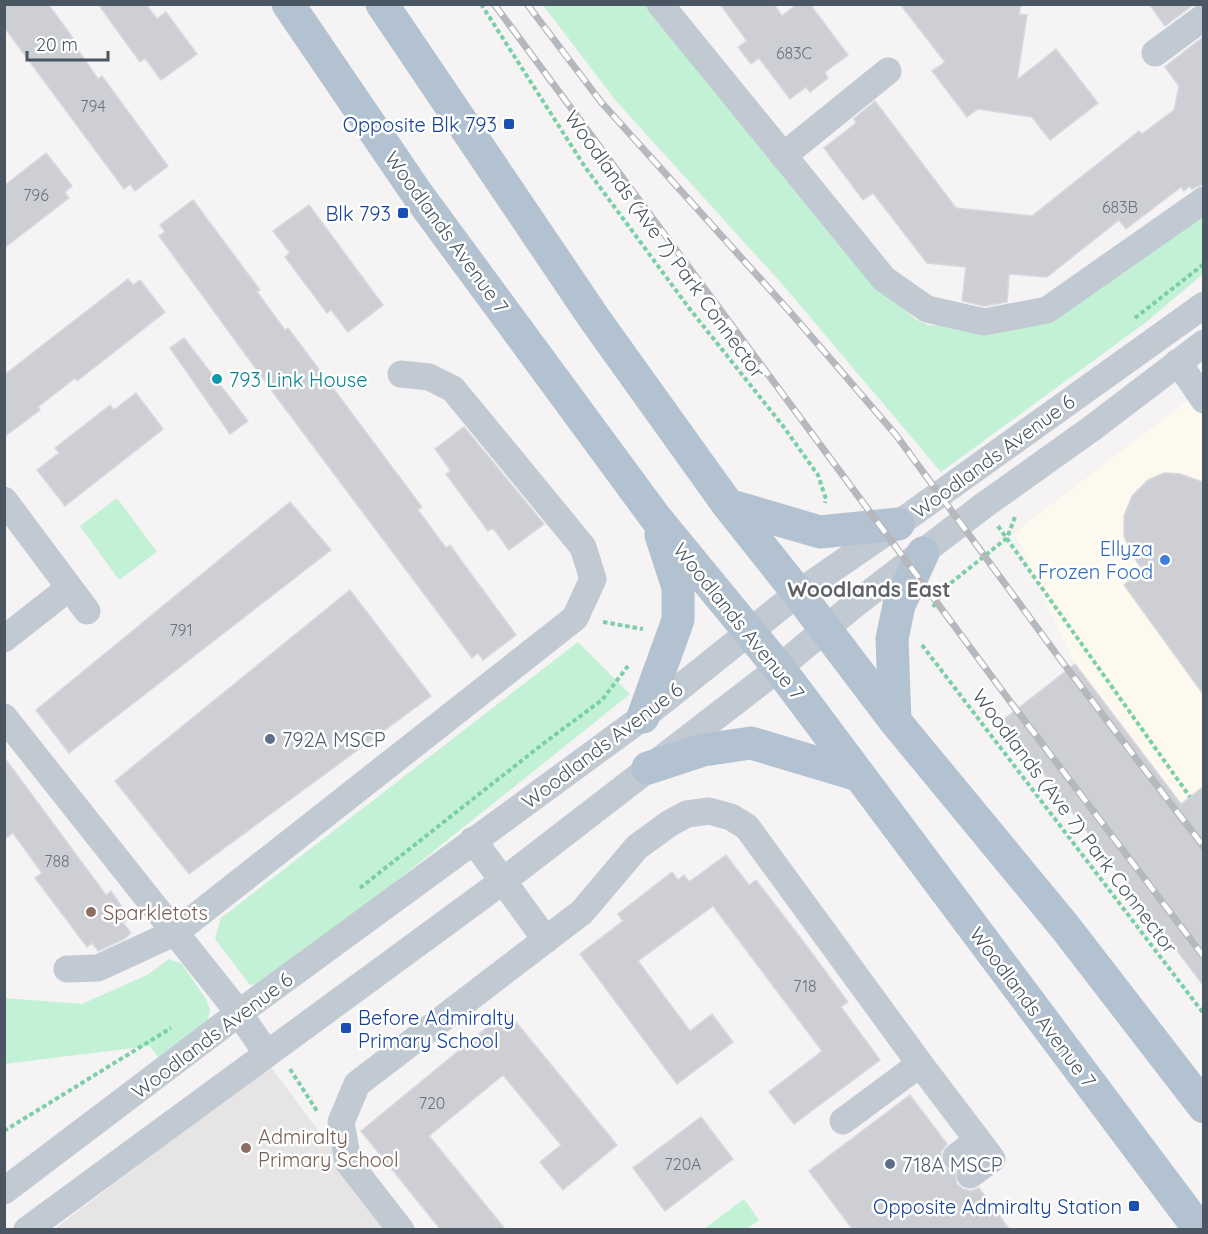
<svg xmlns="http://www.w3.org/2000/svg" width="1208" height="1234" font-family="Quicksand,sans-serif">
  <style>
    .commercial { fill: #fdf9ef }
    .education { fill: #e6e4e5 }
    .green { fill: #c3f1d5 }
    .building { fill: #cdcfd5; stroke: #d7d9de; stroke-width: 1.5 }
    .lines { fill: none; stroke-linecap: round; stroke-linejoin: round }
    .path { stroke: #7ad0a6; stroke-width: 4; stroke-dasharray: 4.5 3; stroke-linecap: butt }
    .minor { stroke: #c1cad2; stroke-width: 27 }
    .major { stroke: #b3c2d1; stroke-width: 33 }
    .rail-casing { stroke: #b5b8bd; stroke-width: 7 }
    .rail { stroke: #fff; stroke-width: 4.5; stroke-dasharray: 14; stroke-linecap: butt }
    .transit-dot { fill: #1a4fb4; stroke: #fff; stroke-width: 2 }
    .culture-dot { fill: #0f9aa8; stroke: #fff; stroke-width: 2 }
    .shop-dot { fill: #3f7fe0; stroke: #fff; stroke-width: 2 }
    .service-dot { fill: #5c6f8a; stroke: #fff; stroke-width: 2 }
    .education-dot { fill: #8d6e63; stroke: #fff; stroke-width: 2 }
    .labels { text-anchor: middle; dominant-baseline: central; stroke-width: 5; stroke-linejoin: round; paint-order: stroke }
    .number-label { font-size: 16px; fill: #6b747e }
    .transit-label { font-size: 20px; fill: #164399; stroke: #fff; text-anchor: end }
    .street-label { font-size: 20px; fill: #4a5661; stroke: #fff }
    .culture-label { font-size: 20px; fill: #0d838f; stroke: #fff; text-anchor: start }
    .shop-label { font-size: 20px; fill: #366cbe; stroke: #fff; text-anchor: end }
    .service-label { font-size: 20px; fill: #4e5e75; stroke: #fff; text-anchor: start }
    .education-label { font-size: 20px; fill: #785e54; stroke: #fff; text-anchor: start }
    .neighbourhood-label { font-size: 21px; font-weight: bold; fill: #5f6368; stroke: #fff }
  </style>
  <rect width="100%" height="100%" fill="#f5f3f3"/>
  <path class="commercial" d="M1196,394L1203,404V787L1181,804L1075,664L1014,533Z"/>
  <path class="education" d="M270,1066L392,1229L53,1230Z"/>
  <path class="green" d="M543,5H647L871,279L915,319L928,325L998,329L1045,324L1203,203V274L1145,323L941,472L783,285L616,101Z
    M117,498L157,552L119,580L80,526Z
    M578,642L630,694L269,983L250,985L215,939L221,918Z
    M169,959L182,964L206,999L210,1010L206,1030L163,1065L150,1046L4,1064V998L82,1004L149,974Z
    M744,1199L759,1220L747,1229H704Z"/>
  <path class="building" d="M4,4H48L73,38L71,40L98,79L102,76L168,166L135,191L130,184L124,189L4,27Z
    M98,4H146L157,19L166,12L197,54L161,80L145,58L140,62Z
    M720,4H774L782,16L797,4H810L848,55L825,72L828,78L810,92L806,87L790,99L759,58L751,64L738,47L747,41Z
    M900,4H1021L1019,14L1027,15L1017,80L1056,49L1098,103L1050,140L1032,117L978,109L967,117L932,71L945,62Z
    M1149,4H1194L1165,26Z
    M1203,37V184L1192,189L1190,186L1184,191L1181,187L1126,229L1119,220L1047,277L1009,274L1007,302L984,306L962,301L966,267L927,263L873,193L863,200L824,148L856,123L854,119L875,101L956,208L1032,216L1139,131L1142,134L1174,110L1179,86L1165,67Z
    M46,153L72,186L65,192L69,198L4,248V186Z
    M193,200L260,290L257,292L285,330L288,328L422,507L418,510L446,548L450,545L516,635L483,660L478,653L472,658L278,399L159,236L165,232L160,225Z
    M309,205L383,305L348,332L331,310L327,313L285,257L290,253L273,231Z
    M128,279L133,285L140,280L165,312L77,381L75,378L38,407L40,410L4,437V375Z
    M184,338L248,421L230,434L170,348Z
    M136,393L163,429L65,506L37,470L59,453L55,448L110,405L114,410Z
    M464,427L544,524L509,550L493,528L488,531L446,474L451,471L435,449Z
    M1164,473L1180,474L1203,482V694L1124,585L1143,570L1132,555L1124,536V516L1132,496L1148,480Z
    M290,502L331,550L69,753L36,710Z
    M350,590L431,696L189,874L115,781Z
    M1075,664L1181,804L1203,787V985L1003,720Z
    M4,757L106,895L111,891L130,918L123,923L131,933L124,939L98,951L92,943L87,947L35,878L42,873L13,833L4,839Z
    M726,855L749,885L756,880L806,945L848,1002L841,1007L880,1060L794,1124L769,1092L822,1051L713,906L638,961L690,1031L712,1014L733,1042L677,1084L580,954L623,921L618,914L672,872L678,880L684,875L689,882Z
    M507,1011L617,1145L563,1190L540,1162L561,1145L503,1075L429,1136L506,1230H441L361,1131Z
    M910,1095L947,1144L941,1152V1160L943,1166L950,1171L955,1172L957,1184L963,1189L971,1191L979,1188L1010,1230H853L809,1171Z
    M701,1117L733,1159L665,1211L633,1168Z"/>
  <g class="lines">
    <path class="path" d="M481,4L585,167L689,308L783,426L818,475L826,499L825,503
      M1135,318L1204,264
      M998,526L1190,797
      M933,607L947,586L1007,538L1015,517
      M603,622L643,629
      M922,645L1204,1014
      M360,888L544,743L602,700L628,666
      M290,1069L317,1111
      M4,1131L171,1028"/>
    <path class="minor" d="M660,4L884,279L927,309L984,322L1047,310L1204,200
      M1155,53L1204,17
      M783,156L888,71
      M1178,362L1204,400
      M4,500L87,611
      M4,639L69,588
      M4,717L239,1013L267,1054
      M473,840L546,940
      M67,969L98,968L176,932L575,618L593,579L583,547L453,389L429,377L401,374
      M843,1121L920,1064
      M956,1157L978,1140
      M4,1191L239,1013L643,717L798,593L898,524L1204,305
      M27,1230L503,881L779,668L854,605L983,506L1091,429L1204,343
      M401,1230L348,1162L341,1122L357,1084L582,912L637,847L670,823L687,814L709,811L731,817L747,827L920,1064L992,1159L970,1175"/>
    <path class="major" d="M288,4L418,195L655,517L779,668L1200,1230
      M382,4L594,318L728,505L798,593L895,721L1065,927L1204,1107
      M728,505L820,532L898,524
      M643,717L678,620V587L661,535
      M895,721L892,639L899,605L923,553
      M648,768L703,750L751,743L858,775"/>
    <defs>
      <path id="rail" d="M494,4L1012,704L1204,957
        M527,4L601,102L791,313L896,435L1060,659L1204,847"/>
    </defs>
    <use href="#rail" class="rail-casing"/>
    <use href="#rail" class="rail"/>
  </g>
  <g class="transit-dot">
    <rect x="503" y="118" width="12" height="12" rx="3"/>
    <rect x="397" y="207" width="12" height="12" rx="3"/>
    <rect x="340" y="1022" width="12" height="12" rx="3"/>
    <rect x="1128" y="1200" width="12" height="12" rx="3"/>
  </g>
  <circle class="culture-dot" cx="217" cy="379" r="6"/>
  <circle class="shop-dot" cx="1165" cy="560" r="6"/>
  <g class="service-dot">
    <circle cx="270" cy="739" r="6"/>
    <circle cx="890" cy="1164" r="6"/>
  </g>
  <g class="education-dot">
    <circle cx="91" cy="912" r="6"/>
    <circle cx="246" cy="1148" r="6"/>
  </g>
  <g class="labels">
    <g class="number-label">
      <text x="794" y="53">683C</text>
      <text x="93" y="106">794</text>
      <text x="36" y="195">796</text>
      <text x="1120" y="207">683B</text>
      <text x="181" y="630">791</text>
      <text x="57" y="861">788</text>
      <text x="805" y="986">718</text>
      <text x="432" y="1103">720</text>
      <text x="683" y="1164">720A</text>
    </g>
    <g class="transit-label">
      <text x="497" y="124">Opposite Blk 793</text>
      <text x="391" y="213">Blk 793</text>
      <text x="358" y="1017" text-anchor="start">Before Admiralty<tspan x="358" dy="23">Primary School</tspan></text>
      <text x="1122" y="1206">Opposite Admiralty Station</text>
    </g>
    <g class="street-label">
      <text transform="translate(447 232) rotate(54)">Woodlands Avenue 7</text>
      <text transform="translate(665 244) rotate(54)">Woodlands (Ave 7) Park Connector</text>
      <text transform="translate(993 456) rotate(-36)">Woodlands Avenue 6</text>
      <text transform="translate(739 621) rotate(51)">Woodlands Avenue 7</text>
      <text transform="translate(602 745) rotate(-37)">Woodlands Avenue 6</text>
      <text transform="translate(1075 821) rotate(53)">Woodlands (Ave 7) Park Connector</text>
      <text transform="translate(1033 1007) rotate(53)">Woodlands Avenue 7</text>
      <text transform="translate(212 1035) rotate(-37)">Woodlands Avenue 6</text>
    </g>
    <g class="culture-label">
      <text x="229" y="379">793 Link House</text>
    </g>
    <g class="shop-label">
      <text x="1153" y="548">Ellyza<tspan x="1153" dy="23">Frozen Food</tspan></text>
    </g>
    <g class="service-label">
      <text x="282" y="739">792A MSCP</text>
      <text x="902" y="1164">718A MSCP</text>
    </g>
    <g class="education-label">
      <text x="103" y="912">Sparkletots</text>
      <text x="258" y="1136">Admiralty<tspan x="258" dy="23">Primary School</tspan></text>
    </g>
    <g class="neighbourhood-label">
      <text x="869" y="589">Woodlands East</text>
    </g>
  </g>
  <rect width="1208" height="1234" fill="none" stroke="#4a5661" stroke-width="12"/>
  <path d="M27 51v9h81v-9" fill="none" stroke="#4a5661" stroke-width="3"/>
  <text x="36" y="51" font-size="18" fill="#4a5661" stroke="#ffffff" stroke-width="4.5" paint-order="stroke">20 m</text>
</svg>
